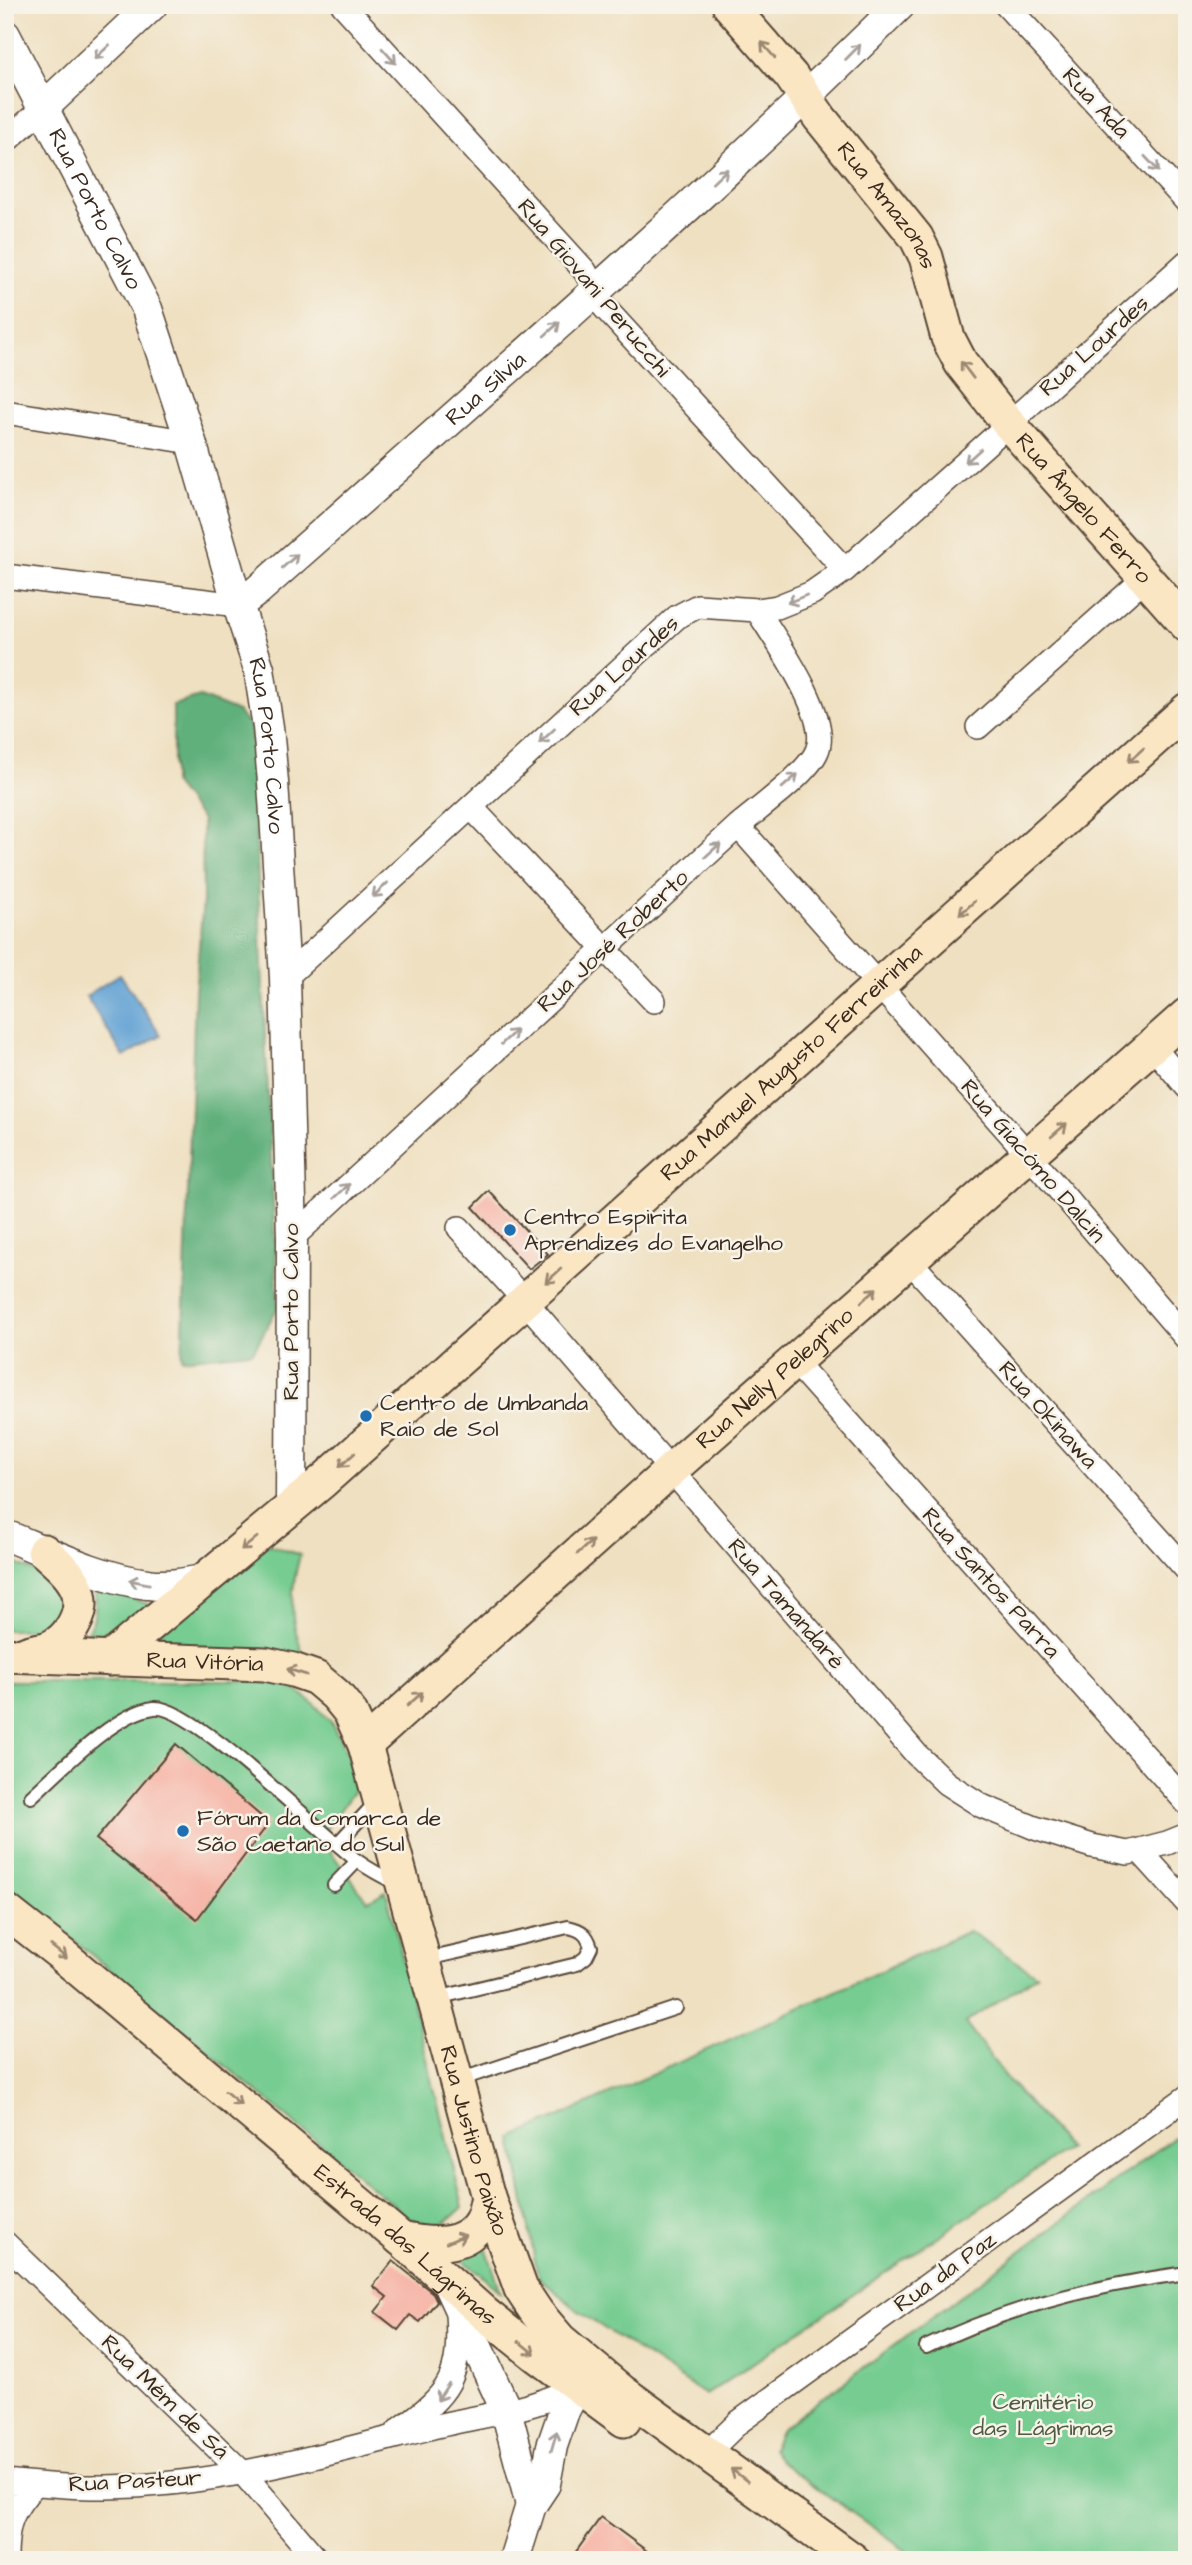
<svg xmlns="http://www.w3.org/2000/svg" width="1192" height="2565" font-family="'Architects Daughter',sans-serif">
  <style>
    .green { fill: #76cc91; stroke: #587b58; stroke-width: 2 }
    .forest { fill: #60b07b; stroke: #4e6d4c; stroke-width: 2 }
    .water { fill: #61a1d4; stroke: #4e6679; stroke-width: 2 }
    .building { fill: #f6aa9c }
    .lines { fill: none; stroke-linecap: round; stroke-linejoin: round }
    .service-casing { stroke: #564536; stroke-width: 16 }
    .minor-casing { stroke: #564536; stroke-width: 26 }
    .tertiary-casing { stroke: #564536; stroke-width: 33 }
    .secondary-casing { stroke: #564536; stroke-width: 37 }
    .service { stroke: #fff; stroke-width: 12 }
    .minor { stroke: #fff; stroke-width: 23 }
    .tertiary { stroke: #fff; stroke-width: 30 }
    .secondary { stroke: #fbe6c4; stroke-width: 33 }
    .oneway { stroke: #9b8871 }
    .oneway2 { stroke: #a79f9a }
    .poi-dot { fill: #1f6fb2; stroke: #f7f3e8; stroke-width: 2.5 }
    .labels { text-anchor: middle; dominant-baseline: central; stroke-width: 5; stroke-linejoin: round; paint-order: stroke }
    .street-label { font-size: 23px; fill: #3b2a1e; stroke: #f7f3e8 }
    .poi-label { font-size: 23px; fill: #3b2a1e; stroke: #f7f3e8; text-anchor: start }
    .park-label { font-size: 23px; fill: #4d5b40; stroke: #f7f3e8 }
  </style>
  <rect width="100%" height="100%" fill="#f7f3e8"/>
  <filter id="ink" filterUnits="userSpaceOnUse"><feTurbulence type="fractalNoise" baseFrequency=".0143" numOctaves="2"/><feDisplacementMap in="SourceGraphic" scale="14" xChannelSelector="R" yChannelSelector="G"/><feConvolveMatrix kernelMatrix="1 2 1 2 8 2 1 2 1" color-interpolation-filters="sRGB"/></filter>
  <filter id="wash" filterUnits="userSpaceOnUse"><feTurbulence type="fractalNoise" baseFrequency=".00686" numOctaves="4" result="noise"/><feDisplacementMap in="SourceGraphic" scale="28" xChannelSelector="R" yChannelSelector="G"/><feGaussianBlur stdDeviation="1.57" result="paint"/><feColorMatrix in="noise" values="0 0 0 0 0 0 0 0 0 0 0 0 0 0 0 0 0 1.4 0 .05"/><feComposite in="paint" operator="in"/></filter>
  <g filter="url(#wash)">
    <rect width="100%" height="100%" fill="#efe0c1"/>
    <path class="green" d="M267,1544L300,1555C294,1577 289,1605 295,1628C298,1640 303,1653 306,1666L141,1648Z
      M5,1559L50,1578L59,1586C66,1630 40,1630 5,1630Z
      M94,1583L150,1605L107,1641L79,1643C96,1627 98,1605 94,1583Z
      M5,1681H262L290,1685L313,1703L331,1722L348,1754L358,1785L320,1838L368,1901L386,1891L463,2207C443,2227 436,2230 409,2218L5,1883Z
      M969,1931L1037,1975L965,2023L1009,2081L1068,2148L706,2395L581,2313L538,2277L512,2138Z
      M1187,2128V2560H919L782,2463L772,2449L781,2429Z
      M483,2239L501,2292L456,2254Z"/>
    <path class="forest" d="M200,697L238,712L251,728L278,1307L253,1352L182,1359L195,993L203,900L202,820L173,783V705Z"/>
    <path class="water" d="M120,974L161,1035L124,1057L86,996Z"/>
    <g id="blocks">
      <path class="building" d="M489,1191L548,1254L529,1269L473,1207Z
        M176,1744L269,1823L197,1919L96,1839Z
        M393,2261L433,2293L437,2301L420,2322L410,2315L398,2330L375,2312L387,2297L373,2286Z
        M601,2517L659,2560H570Z"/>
    </g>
  </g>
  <g filter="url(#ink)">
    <use href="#blocks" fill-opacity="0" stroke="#564536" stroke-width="2"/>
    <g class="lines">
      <defs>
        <path id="service" d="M31,1797C61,1770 114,1713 154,1708C191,1703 321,1834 356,1860C369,1869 383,1877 398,1884
          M337,1844L377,1801
          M334,1885L357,1861
          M423,1960L568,1927C582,1930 587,1934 591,1947L586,1957L577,1964L437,1998
          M456,2081L676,2008
          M926,2347C1008,2307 1096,2285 1187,2273"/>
        <path id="minor" d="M343,5L585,271L604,307L845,570
          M1006,5L1187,202
          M5,142L43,108
          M5,412L191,442
          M5,576L238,605
          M978,727L1146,577
          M471,807L654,1001
          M738,826L1029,1155L1187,1339
          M285,978L677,617L698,606L757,610L777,607L812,593L845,570L992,439L1187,262
          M1152,1046L1187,1087
          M459,1228L525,1301L917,1755L946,1783L982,1806L1035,1828L1092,1846L1128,1853L1167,1843L1187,1835
          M292,1238L738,826C758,809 808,773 817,751C832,718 775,639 757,610
          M909,1260L1187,1570
          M795,1362L1187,1803
          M1139,1850L1187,1903
          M5,2243L243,2473L317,2560
          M398,2431C451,2392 461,2379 457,2312
          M708,2452L739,2422L1187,2097
          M5,2481C39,2484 72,2488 106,2487C216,2486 323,2455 429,2428C467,2418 507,2414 543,2401C555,2397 566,2391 577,2386
          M6,2560C6,2523 11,2511 35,2484"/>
        <g id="tertiary">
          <path id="s1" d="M5,35L147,309L191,442L238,605L259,669L268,727L273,782L285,978L292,1238L291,1508"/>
          <path d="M43,108L152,5"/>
          <path id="s2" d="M238,605L257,591C474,399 694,209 900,5"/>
          <path d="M5,1535C47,1552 103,1579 148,1584C168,1587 187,1583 207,1579"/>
          <path d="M446,2280L506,2410L531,2505"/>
          <path d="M514,2560L531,2505L545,2484L552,2446L564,2411L577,2386L590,2366"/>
        </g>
        <g id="secondary">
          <path id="s3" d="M729,5L791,76L820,118L916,237L926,257L948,338L961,363L1009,424L1187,625"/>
          <path d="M27,1653C34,1651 42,1650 49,1648C68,1640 84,1615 79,1594C75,1577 57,1563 44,1551"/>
          <path id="s4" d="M5,1655L265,1664L293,1670L316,1678L336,1695L350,1712L365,1745L488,2197L521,2289L537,2313L560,2340L621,2391L853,2560"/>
          <path id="s5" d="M109,1659L323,1481L1187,710"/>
          <path id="s6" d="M365,1745L671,1470L1187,1015"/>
          <path id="s7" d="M5,1910L61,1954L401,2239L485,2314L536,2355L624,2420"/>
          <path d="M401,2239C428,2245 467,2250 482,2219C485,2213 486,2204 488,2197"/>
        </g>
      </defs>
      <use href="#service" class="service-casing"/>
      <use href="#minor" class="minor-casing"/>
      <use href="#tertiary" class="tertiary-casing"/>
      <use href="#secondary" class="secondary-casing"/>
      <use href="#service" class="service"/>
      <use href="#minor" class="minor"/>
      <use href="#tertiary" class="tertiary"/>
      <use href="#secondary" class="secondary"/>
    </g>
    <defs><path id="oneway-shaft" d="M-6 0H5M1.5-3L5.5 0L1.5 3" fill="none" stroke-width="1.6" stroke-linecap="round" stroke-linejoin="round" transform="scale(1.75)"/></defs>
    <g class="oneway">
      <use href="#oneway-shaft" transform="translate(768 50) rotate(-131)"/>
      <use href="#oneway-shaft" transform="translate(967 370) rotate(-127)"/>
      <use href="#oneway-shaft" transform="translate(1136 755) rotate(138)"/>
      <use href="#oneway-shaft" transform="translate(967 908) rotate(138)"/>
      <use href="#oneway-shaft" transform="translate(1059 1130) rotate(-41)"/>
      <use href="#oneway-shaft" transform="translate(553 1276) rotate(138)"/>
      <use href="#oneway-shaft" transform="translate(869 1295) rotate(-42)"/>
      <use href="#oneway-shaft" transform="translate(347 1460) rotate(138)"/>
      <use href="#oneway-shaft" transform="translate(249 1544) rotate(140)"/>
      <use href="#oneway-shaft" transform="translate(585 1547) rotate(-42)"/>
      <use href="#oneway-shaft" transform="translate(297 1672) rotate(-163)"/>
      <use href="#oneway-shaft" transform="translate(415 1699) rotate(-42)"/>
      <use href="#oneway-shaft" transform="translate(59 1952) rotate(39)"/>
      <use href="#oneway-shaft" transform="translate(233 2098) rotate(40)"/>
      <use href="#oneway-shaft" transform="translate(456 2239) rotate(-23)"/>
      <use href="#oneway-shaft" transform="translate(527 2348) rotate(39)"/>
      <use href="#oneway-shaft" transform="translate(739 2475) rotate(-143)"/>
    </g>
    <g class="oneway2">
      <use href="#oneway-shaft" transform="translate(102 52) rotate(137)"/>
      <use href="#oneway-shaft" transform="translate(853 52) rotate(-45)"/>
      <use href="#oneway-shaft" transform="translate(389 56) rotate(48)"/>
      <use href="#oneway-shaft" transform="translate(1152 164) rotate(47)"/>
      <use href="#oneway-shaft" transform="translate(720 176) rotate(-43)"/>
      <use href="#oneway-shaft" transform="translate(552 329) rotate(-42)"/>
      <use href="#oneway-shaft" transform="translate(973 456) rotate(138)"/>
      <use href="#oneway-shaft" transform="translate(290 561) rotate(-42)"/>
      <use href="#oneway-shaft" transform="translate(797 599) rotate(158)"/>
      <use href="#oneway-shaft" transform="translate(547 736) rotate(137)"/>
      <use href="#oneway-shaft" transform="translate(790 781) rotate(-41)"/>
      <use href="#oneway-shaft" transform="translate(713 850) rotate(-42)"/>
      <use href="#oneway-shaft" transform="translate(380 890) rotate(137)"/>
      <use href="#oneway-shaft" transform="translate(509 1037) rotate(-43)"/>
      <use href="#oneway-shaft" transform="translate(342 1191) rotate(-43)"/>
      <use href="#oneway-shaft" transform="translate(139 1582) rotate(-169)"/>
      <use href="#oneway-shaft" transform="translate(443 2392) rotate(123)"/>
      <use href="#oneway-shaft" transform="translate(554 2441) rotate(-74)"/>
    </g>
  </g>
  <g class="poi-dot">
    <circle cx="510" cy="1230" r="7"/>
    <circle cx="366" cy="1416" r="7"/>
    <circle cx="183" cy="1831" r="7"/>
  </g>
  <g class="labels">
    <g class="street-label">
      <text transform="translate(1096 103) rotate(47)">Rua Ada</text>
      <text stroke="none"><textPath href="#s3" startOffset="256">Rua Amazonas</textPath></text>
      <text stroke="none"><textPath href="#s1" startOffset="196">Rua Porto Calvo</textPath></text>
      <text transform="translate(594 288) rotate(50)">Rua Giovani Perucchi</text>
      <text transform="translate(1094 346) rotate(-42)">Rua Lourdes</text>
      <text stroke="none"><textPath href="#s2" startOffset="329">Rua Sílvia</textPath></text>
      <text stroke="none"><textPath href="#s3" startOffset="623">Rua Ângelo Ferro</textPath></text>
      <text transform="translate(624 666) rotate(-42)">Rua Lourdes</text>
      <text stroke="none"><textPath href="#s1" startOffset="763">Rua Porto Calvo</textPath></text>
      <text transform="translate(613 941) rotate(-43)">Rua José Roberto</text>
      <text stroke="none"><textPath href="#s5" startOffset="906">Rua Manuel Augusto Ferreirinha</textPath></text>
      <text transform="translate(1033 1161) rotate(49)">Rua Giacómo Dalcin</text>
      <text transform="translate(291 1312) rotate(-90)">Rua Porto Calvo</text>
      <text stroke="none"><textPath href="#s6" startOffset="550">Rua Nelly Pelegrino</textPath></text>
      <text transform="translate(1048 1415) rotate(48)">Rua Okinawa</text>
      <text transform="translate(991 1583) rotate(48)">Rua Santos Parra</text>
      <text transform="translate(786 1604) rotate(49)">Rua Tamandaré</text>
      <text stroke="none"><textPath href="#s4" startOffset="200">Rua Vitória</textPath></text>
      <text stroke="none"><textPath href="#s4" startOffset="808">Rua Justino Paixão</textPath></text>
      <text stroke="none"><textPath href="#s7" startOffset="522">Estrada das Lágrimas</textPath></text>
      <text transform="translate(945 2272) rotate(-36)">Rua da Paz</text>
      <text transform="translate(165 2397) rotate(44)">Rua Mém de Sá</text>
      <text transform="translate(135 2481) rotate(-3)">Rua Pasteur</text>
    </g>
    <g class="poi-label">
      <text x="524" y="1217">Centro Espirita<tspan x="524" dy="26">Aprendizes do Evangelho</tspan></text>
      <text x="380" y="1403">Centro de Umbanda<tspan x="380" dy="26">Raio de Sol</tspan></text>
      <text x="197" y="1818">Fórum da Comarca de<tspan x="197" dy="26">São Caetano do Sul</tspan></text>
    </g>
    <g class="park-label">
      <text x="1043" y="2402">Cemitério<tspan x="1043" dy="26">das Lágrimas</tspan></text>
    </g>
  </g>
  <rect width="1192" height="2565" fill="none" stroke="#f7f3e8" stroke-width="28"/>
</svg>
